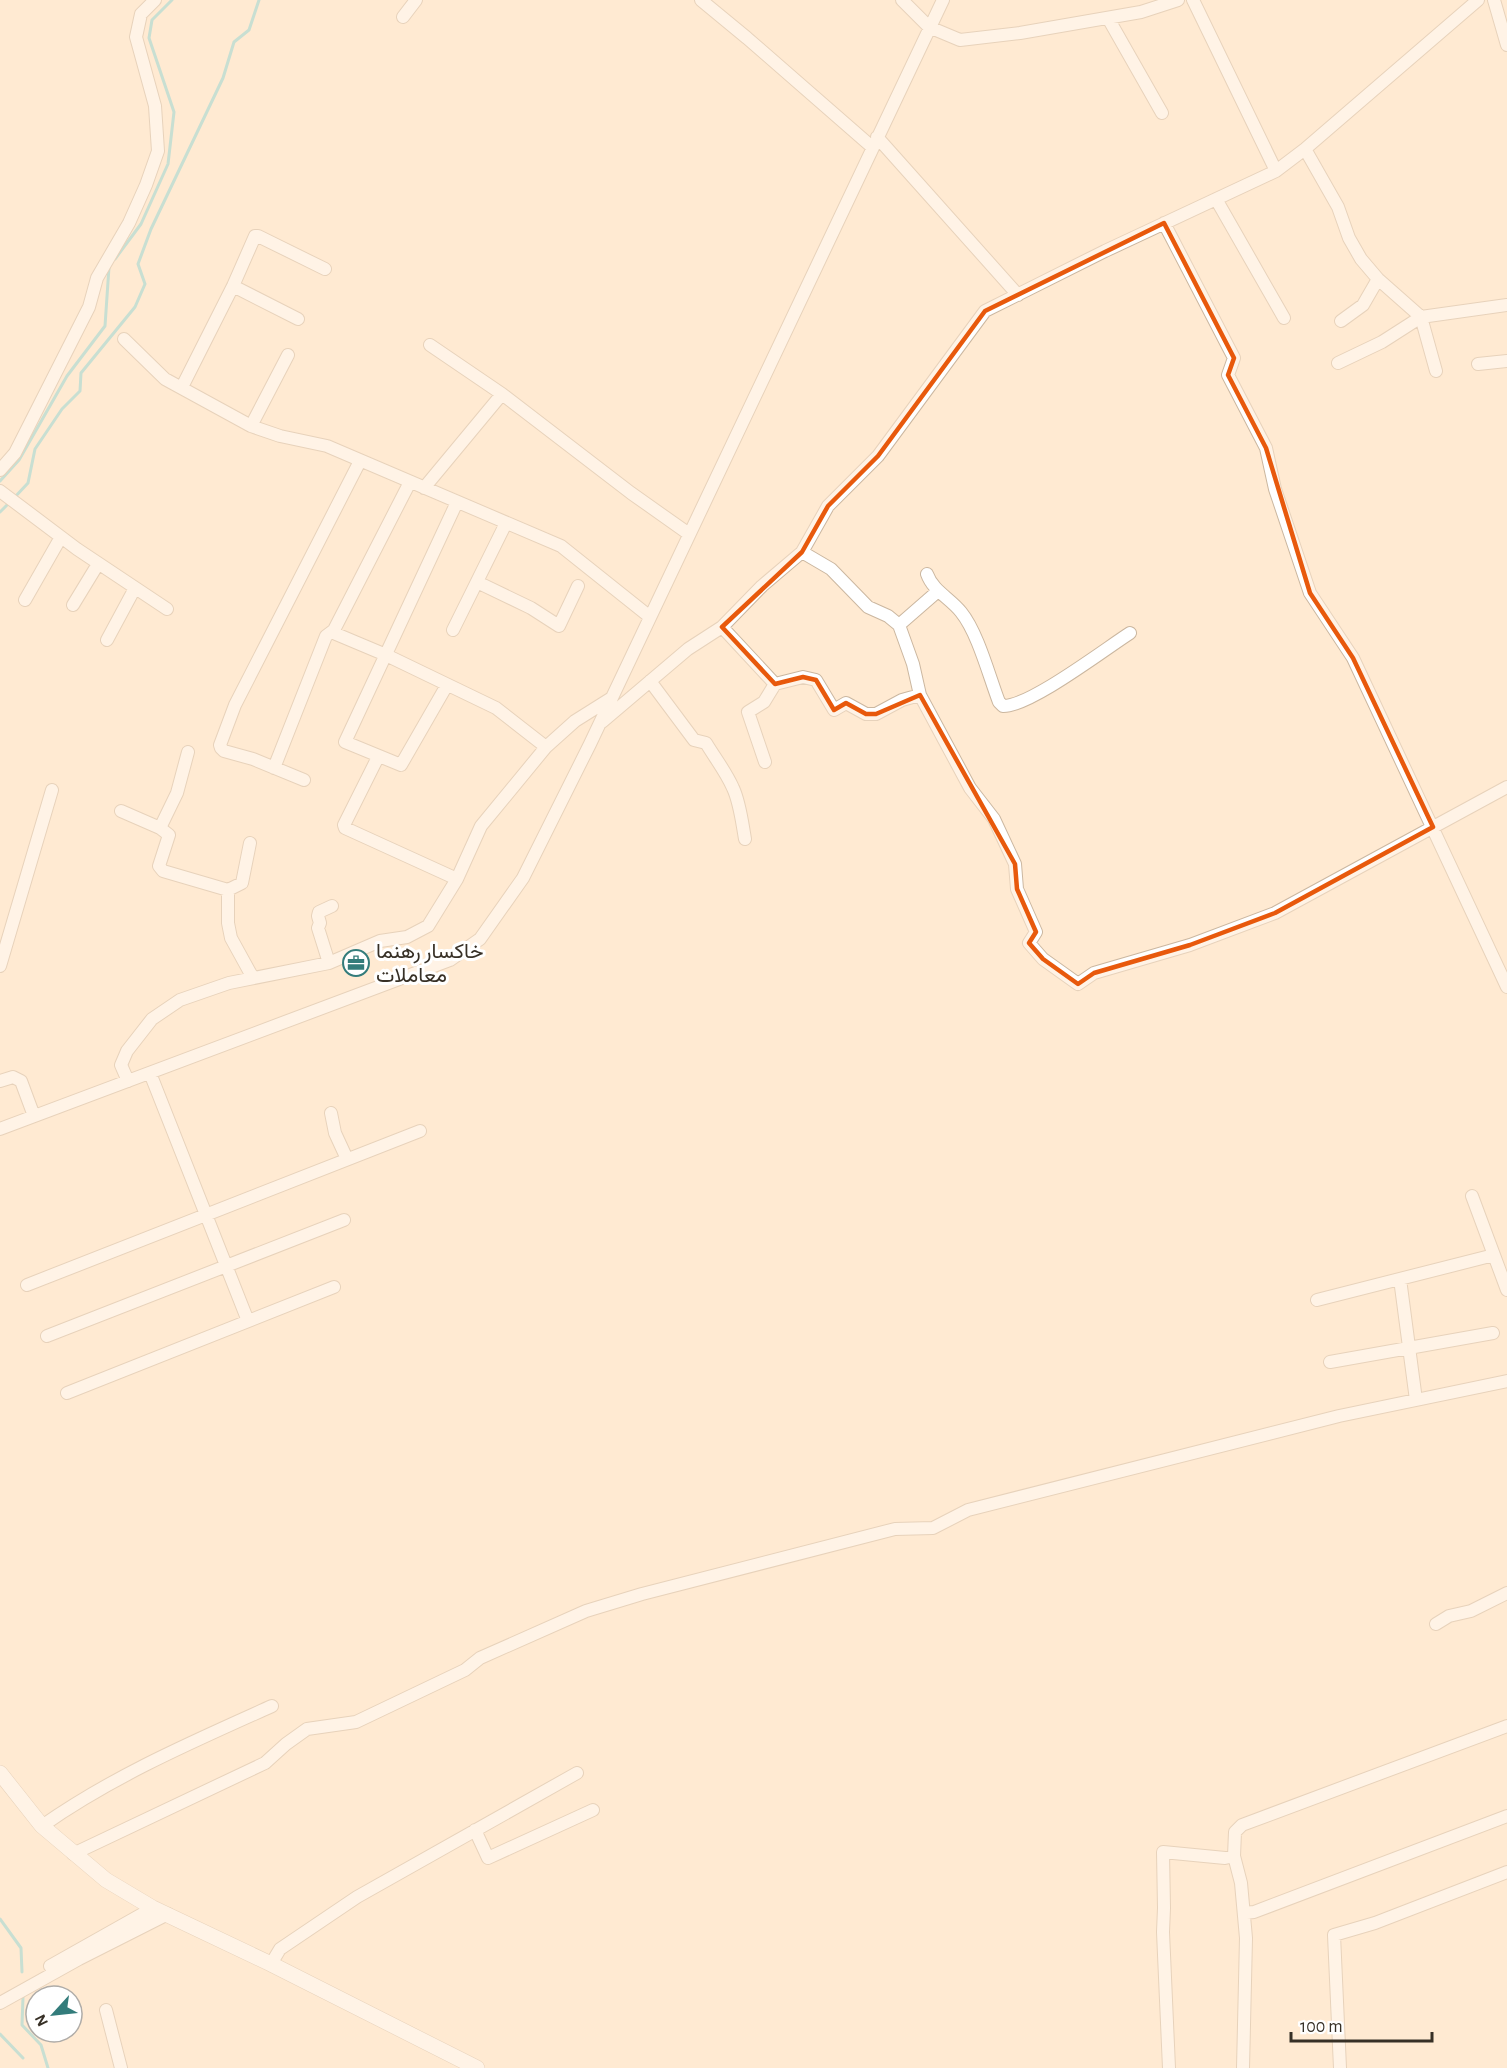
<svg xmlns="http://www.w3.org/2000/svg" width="1507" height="2068" font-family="'Alegreya Sans',Vazirmatn,sans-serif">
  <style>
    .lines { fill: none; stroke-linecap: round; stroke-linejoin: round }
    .stream { stroke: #85d2d3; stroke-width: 3 }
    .minor-casing { stroke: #cbb7a0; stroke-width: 14 }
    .major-casing { stroke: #cbb7a0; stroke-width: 16 }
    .minor { stroke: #fff; stroke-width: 12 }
    .major { stroke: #fff; stroke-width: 15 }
    .marked { fill: none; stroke: #e8590c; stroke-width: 4.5; stroke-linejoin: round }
    .labels { text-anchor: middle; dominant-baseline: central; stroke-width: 6; stroke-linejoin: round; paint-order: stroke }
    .poi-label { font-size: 21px; fill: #373026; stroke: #fff; text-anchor: start }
  </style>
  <rect width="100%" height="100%" fill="#ffead2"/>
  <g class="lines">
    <path class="stream" d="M115,259L141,224L168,164L174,112L149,38L152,20L172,0
      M0,481L19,460L67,376L105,326L109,267
      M14,498L28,483L35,449L62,409L80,391L81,373L135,307L145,284L138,264L151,229L223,78L234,42L249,30L259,0
      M0,512L9,503
      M0,1919L21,1948L22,1972
      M23,1997L22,2025L41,2045L48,2068
      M0,2034L23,2058"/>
    <defs>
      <path id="minor" d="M701,0L747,38L872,147
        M902,0L929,27L960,40L1020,33L1141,12L1178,0
        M1193,0L1276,171
        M1494,0L1507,45
        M403,17L416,0
        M1108,18L1162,113
        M877,137L1018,295
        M1305,149L1338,207L1349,238L1361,259L1378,279L1421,317L1507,305
        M1216,199L1284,318
        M1164,223L1234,358L1228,375L1266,448L1275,489L1310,593L1353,658L1507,987
        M233,286L298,319
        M1341,321L1363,305L1378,279
        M124,339L165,379L251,426L280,436L327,446L561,546L650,617
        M430,345L502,394L631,493L689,534
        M1338,363L1382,342L1421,317L1436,371
        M1478,364L1507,361
        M182,387L233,286L255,236H258L325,269
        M251,426L288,355
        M0,470L15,453L89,307L97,278L129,223L146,185L158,151L155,106L136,37L141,14L155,0
        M424,488L502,394
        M0,491L77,549L167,609
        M802,552L831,569L868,607L888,616L899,625L913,664L920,695L970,788L994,819L1015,864L1017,889L1036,932L1029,943L1043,959L1078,984L1094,973L1190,945L1275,913L1507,787
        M927,574C933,591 950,598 961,612C978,633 989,676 999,702L1003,706C1029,707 1105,649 1130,633
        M477,582L531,608L559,626L578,586
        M25,600L61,537
        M73,605L98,564
        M899,625L938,591
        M722,627L775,684L803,677L816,680L834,710L846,703L866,714H876L902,700L920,695
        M334,630L336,634L386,655L496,708L546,747
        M453,630L506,523
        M107,640L135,588
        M650,681L694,740L706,743C715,758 726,772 733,788C740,803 742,822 745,839
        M447,685L401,765L345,742L457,502
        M602,722L688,649L722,627L762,586L802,552L828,506L878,456L985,311L1105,251L1276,171L1305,149L1478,0
        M378,757L344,825L345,828L457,879
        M765,762L748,712L764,702L775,684
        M274,768L326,636L334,630L410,482
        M304,780L253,759L224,751L221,748L220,745L235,705L360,461
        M121,811L160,828L169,835L159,866L163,871L228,890L242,883L250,843
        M160,828L177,793L188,752
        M228,890V923L231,938L253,978
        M329,963L318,928L320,923L318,916L319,912L332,906
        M0,966L52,790
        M150,1073L248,1321
        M0,1081L13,1077L21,1081L34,1116
        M128,1081L121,1065L127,1051L152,1019L180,1000L229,983L329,963L380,941L407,937L428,926L457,879L481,826L546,747L575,721L610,699
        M331,1113L335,1133L347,1159
        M0,1129L450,960L480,939L523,878L590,744L943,0
        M1472,1196L1507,1290
        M1400,1279L1416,1400
        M27,1285L420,1131
        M1317,1300L1494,1255
        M47,1336L344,1220
        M1330,1362L1493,1333
        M67,1393L334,1287
        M1436,1624L1449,1616L1471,1611L1507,1593
        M42,1826C113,1776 192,1742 272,1706
        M475,1830L488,1858L593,1810
        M73,1854L265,1763L286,1744L307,1729L356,1722L465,1670L480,1658L586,1611L642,1594L895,1529L933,1528L968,1510L1339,1416L1507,1381
        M1244,1913L1254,1912L1507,1816
        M271,1964L280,1949L357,1897L577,1773
        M50,1966L153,1908
        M0,2003L79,1959L168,1914
        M106,2010L121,2068
        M1169,2068L1163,1932L1164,1908L1163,1852L1225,1858L1234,1856
        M1243,2068L1246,1938L1241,1883L1234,1856L1235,1832L1242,1825L1507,1726
        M1340,2068L1334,1935L1375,1923L1507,1872"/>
      <path id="major" d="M0,1773L42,1826L106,1880L153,1908L271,1964L477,2068"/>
    </defs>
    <use href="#minor" class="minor-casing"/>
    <use href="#major" class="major-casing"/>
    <use href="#minor" class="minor"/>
    <use href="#major" class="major"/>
  </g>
  <path d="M0 0H1507V2068H0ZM1164,223L1234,358L1228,375L1266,448L1310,593L1353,658L1433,827L1275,913L1190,945L1094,973L1078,984L1043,959L1029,943L1036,932L1017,889L1015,864L920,695L876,714H866L846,703L834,710L816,680L803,677L775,684L722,627L802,552L828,506L878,456L985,311Z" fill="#ffead2" fill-opacity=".55" fill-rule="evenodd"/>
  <path class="marked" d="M1164,223L1234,358L1228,375L1266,448L1310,593L1353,658L1433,827L1275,913L1190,945L1094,973L1078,984L1043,959L1029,943L1036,932L1017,889L1015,864L920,695L876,714H866L846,703L834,710L816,680L803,677L775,684L722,627L802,552L828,506L878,456L985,311Z"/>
  <defs>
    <symbol id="office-ring" viewBox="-11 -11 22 22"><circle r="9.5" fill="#fff" stroke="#337c7b" stroke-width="1.5"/><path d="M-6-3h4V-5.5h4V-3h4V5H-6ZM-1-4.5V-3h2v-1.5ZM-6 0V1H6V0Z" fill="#337c7b"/></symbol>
  </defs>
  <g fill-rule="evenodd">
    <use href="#office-ring" x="341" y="948" width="30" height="30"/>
  </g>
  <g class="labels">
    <g class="poi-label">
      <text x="376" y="951">خاکسار رهنما<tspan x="376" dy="24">معاملات</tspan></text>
    </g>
  </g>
  <g transform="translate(54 2014) rotate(243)"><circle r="28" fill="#ffffff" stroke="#afaca8" stroke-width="1.5"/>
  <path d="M0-4.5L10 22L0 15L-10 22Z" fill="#337c7b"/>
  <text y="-9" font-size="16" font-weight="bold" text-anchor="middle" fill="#373026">N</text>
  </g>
  <path d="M1291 2032v9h141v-9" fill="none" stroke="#373026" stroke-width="3"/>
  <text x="1300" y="2032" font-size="18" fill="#373026" stroke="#ffffff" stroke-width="4.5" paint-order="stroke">100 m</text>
</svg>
